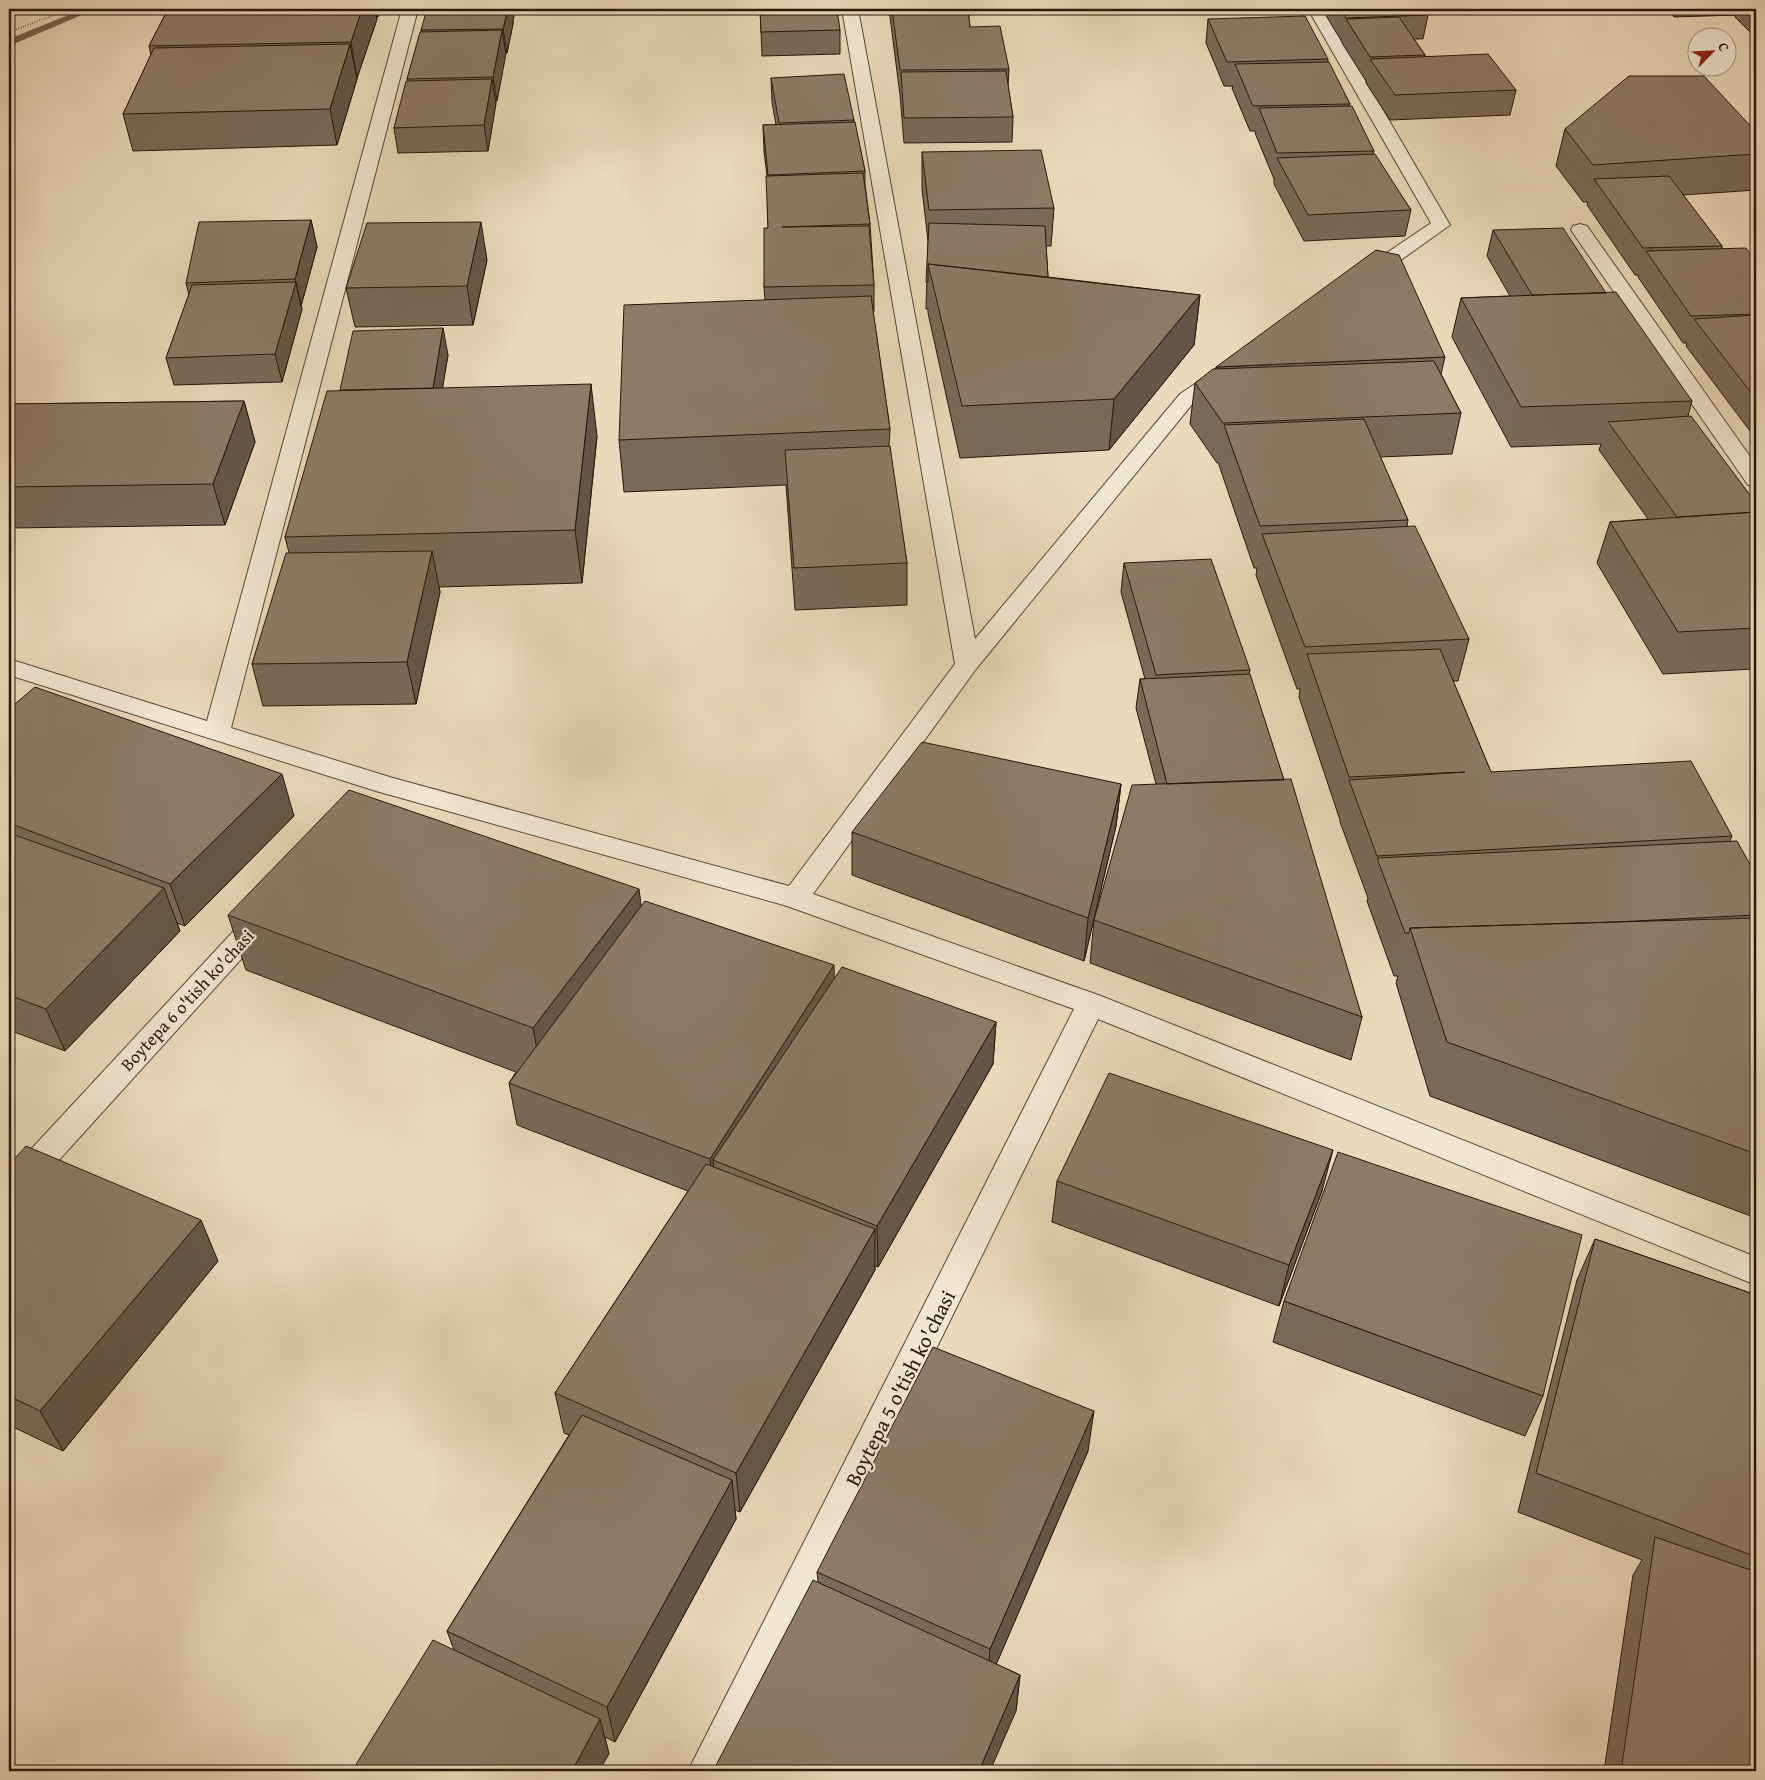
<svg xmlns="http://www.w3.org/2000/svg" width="1765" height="1780" font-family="'Gentium Book Plus',serif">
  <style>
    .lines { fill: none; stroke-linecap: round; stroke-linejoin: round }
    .stream { fill: #756351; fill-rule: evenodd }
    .minor-casing { stroke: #584738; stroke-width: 2 }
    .path { stroke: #28160d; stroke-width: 2; stroke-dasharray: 0.5 2; stroke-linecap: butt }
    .minor { fill: #f1e6d2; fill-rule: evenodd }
    .wall { fill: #796a59; stroke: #28160d }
    .shaded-wall { fill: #635648; stroke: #28160d }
    .building { fill: #8d7b67; stroke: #28160d }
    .labels { text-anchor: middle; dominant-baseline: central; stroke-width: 4.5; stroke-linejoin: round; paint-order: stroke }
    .street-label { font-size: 18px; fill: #28160d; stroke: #f1e6d2 }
    .near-street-label { font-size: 21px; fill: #28160d; stroke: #f1e6d2 }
  </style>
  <rect width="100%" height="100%" fill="#ead9ba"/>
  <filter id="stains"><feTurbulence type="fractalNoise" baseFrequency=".004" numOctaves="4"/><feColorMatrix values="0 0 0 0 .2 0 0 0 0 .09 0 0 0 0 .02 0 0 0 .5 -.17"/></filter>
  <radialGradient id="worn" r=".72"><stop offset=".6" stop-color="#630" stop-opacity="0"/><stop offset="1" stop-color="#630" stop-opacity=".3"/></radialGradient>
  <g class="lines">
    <path class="stream" d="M83,9H96L9,46V39Z"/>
    <defs>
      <path id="minor" d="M402,9H418L231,728L393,778L789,886L955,664L842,9H858L975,639L1180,394L1217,369L1224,367L1231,369L1234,373L1194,402L976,669L813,894L1101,996L1756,1257V1285L1098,1019L729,1771H688L1074,1009L787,906L376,791L9,675V659L207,721Z
        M1308,9H1324L1450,225L1374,279H1360L1357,275L1360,271L1431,223Z
        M1580,224L1587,226L1756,465V486L1748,485L1571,230L1573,226Z
        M264,906L274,909L278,916L274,923L20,1203L9,1207V1173L254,909Z"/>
    </defs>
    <use href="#minor" class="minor-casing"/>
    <path class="path" d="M9,32L70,9"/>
    <use href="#minor" class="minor"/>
  </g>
  <path class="wall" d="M168,9H381L378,17H376L377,19L357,78V79L337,145L133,151L123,114L151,55L149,46Z
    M760,9L840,30V54L762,56Z
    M889,9H968L970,27L1009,69L1008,86L1013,117L1012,142L904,143L900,95Z
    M1322,9H1424L1428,15L1423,39H1414L1425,55V56L1516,90L1510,115L1390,120L1366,83V81L1342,43V42Z
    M1666,9H1756V38L1735,17L1736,15L1674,17Z
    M1208,19L1328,59V62L1350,104L1349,106L1374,151L1373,154L1411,210L1405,236L1304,241L1274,184V179L1255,133L1256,131H1250L1232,88L1233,86H1224L1206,43Z
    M513,20V24L507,53H505L497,101H496L488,151L398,153L394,128L408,81L407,79L421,32V30Z
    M771,78L854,120L865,171V184L870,224L874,285V312H873L890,429L889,446L907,563V605L795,610L786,485L624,492L619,440L765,300L764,287L768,228L767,176L764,151L763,125H776L772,102Z
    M1565,129L1756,132V190L1683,195L1722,246V248L1756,261V439L1752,433L1753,430L1750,431L1686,346L1687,343H1683L1638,277L1639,275H1635L1587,205L1588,202H1583L1556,166Z
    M922,152L1054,208L1051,246H1046L1048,277L1200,295L1194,345L1109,450L960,458L928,313V309H926L928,241L922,189Z
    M311,220L317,247L301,306L302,309L282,382L174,385L166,358L189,295L186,283Z
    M1493,230L1606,293L1692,401L1688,416L1756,503V675L1753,670V669L1663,674L1597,563L1610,522L1648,519L1599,450L1601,444L1511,447L1452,337L1461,298L1510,296L1487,256Z
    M487,260L473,325L355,327L346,288Z
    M448,355L442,388L597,436L582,583L439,587L440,592L416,704L263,706L252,664L289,553L285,537L340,390Z
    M1445,357L1441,374L1461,413L1452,454L1380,457L1408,520L1407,527L1469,639L1458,681H1453L1491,772L1732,836L1730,841L1756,875V1218L1430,1096L1396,983L1398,976H1394L1367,901L1368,898L1340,822V820L1299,697L1300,689H1297L1256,575L1257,568H1254L1219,465V463H1217L1190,424L1195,383L1215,369L1216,367Z
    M244,401L255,442L225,525L9,528V404Z
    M1124,563L1250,670L1249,674L1362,1017L1351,1060L1090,963L1094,920L1156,784L1136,708L1140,679H1145L1121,592Z
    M9,709L294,816L185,926L177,923L180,931L65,1051L9,1030Z
    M1121,784L1116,826L1084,961L852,875V832Z
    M641,907L834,979L996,1022L993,1064L878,1267L875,1266V1270L740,1512L735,1510L736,1519L615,1742L605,1737L609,1754L454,1650L447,1631L569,1435L564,1433L555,1393L688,1191L517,1125L509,1083L516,1072L246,970L228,915Z
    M9,1165L218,1261L63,1451L9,1425Z
    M1057,1181L1322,1191L1279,1306L1052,1222Z
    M1595,1239L1756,1295V1771H1604L1633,1575L1642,1560L1518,1512L1577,1280Z
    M1284,1301L1543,1396L1525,1436L1273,1342Z
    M1088,1451L996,1664L1020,1675L1016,1711L818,1582L817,1572Z"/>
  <path class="shaded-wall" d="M362,9H375L377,19L357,78L351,42Z
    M376,9H381L378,17Z
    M508,9H516L513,20V24L507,53L503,29Z
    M502,30L506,54L497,101L493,77Z
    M350,44L357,79L337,145L330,109Z
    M492,79L496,104L488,151L484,125Z
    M311,220L317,247L301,306L295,279Z
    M481,222L487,260L473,325L467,286Z
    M296,282L302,309L282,382L275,354Z
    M1200,295L1194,345L1109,450L1114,399Z
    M443,328L448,355L435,434L430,407Z
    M591,384L597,436L582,583L575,530Z
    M244,401L255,442L225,525L213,484Z
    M432,551L440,592L416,704L407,662Z
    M282,774L294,816L185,926L170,884Z
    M1121,784L1116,826L1084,961L1088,918Z
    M164,888L180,931L65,1051L46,1009Z
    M639,889L646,943L543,1082L533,1028Z
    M834,965L835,1008L713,1160L716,1196L714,1200L710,1159Z
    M996,1022L993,1064L878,1267L877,1226Z
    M1333,1150L1322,1191L1279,1306L1289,1265Z
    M201,1220L218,1261L63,1451L40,1411Z
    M875,1229V1270L740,1512L736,1473Z
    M1094,1411L1088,1451L987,1686L990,1649Z
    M732,1480L736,1519L615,1742L607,1707Z
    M1020,1675L1016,1711L990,1771H979Z
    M600,1719L609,1754L599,1771H572Z"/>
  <path class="building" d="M168,9H362L351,42L149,46Z
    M427,9H508L503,29L421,30Z
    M760,9H837L840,30L761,32Z
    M892,9H968L970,27L1000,26L1009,69L900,70Z
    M1340,9H1424L1428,15L1346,18Z
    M1305,16L1328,59L1227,62L1208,19Z
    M1399,17L1425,55L1370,57L1346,19Z
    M502,30L493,77L407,79L420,32Z
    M350,44L330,109L123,114L154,48Z
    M1488,54L1516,90L1395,95L1370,59Z
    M1329,62L1350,104L1253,106L1235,64Z
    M1006,71L1013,117L904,118L901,72Z
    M844,74L854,120L779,123L771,78Z
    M1629,76H1704L1756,132V154L1593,165L1565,129Z
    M492,79L484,125L394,128L406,81Z
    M1352,106L1374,151L1277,153L1259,108Z
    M855,122L865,171L768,175L763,125Z
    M1041,150L1054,208L929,210L922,152Z
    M1375,154L1411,210L1308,215L1277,158Z
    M863,173L870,224L782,227L869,226L874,285L764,287V228H768L766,176Z
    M1669,176L1722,246L1643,248L1594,179Z
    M311,220L295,279L186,283L199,222Z
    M481,222L467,286L346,288L367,223Z
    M929,223L1045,226L1048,277L928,264V282H926Z
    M1563,228L1606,293L1532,295L1493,230Z
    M1746,248L1756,261V314L1691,316L1646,251Z
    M1376,250L1399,255L1445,357L1216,367Z
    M928,264L1200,295L1114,399L962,406Z
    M296,282L275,354L166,358L192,285Z
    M1616,292L1692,401L1521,407L1461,298Z
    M871,296L890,429L619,440L624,305Z
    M1756,315V399L1694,319Z
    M443,328L433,388L340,390L353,331Z
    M1434,361L1461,413L1223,423L1195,383L1213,369Z
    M591,384L575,530L285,537L327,391Z
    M244,401L213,484L9,487V404Z
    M1691,416L1756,503V512L1677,517L1608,422Z
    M1364,419L1408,520L1260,526L1224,425Z
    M890,446L907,563L794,568L785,450Z
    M1756,512V628L1678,632L1610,522Z
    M1415,526L1469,639L1305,647L1262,534Z
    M432,551L407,662L252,664L286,553Z
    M1211,559L1250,670L1156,675L1124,563Z
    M1440,649L1491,772L1691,761L1732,836L1377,856L1349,780L1465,772L1349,777L1307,654Z
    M1250,674L1284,780L1167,784L1140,679Z
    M35,687L282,774L170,884L9,823V709Z
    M922,742L1121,784L1088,918L852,832Z
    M1291,779L1362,1017L1094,920L1132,785Z
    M349,790L639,889L533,1028L228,915Z
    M9,833L164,888L46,1009L9,995Z
    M1737,841L1756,875V915L1615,922L1410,928L1409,933H1405L1377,858Z
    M645,901L834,965L710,1159L509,1083Z
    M1756,918V1154L1447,1042L1410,928Z
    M842,967L996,1022L877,1226L713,1160Z
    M1109,1073L1333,1150L1289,1265L1057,1181Z
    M26,1146L201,1220L40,1411L9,1396V1165Z
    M1338,1152L1582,1235L1543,1396L1284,1301Z
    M706,1164L875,1229L736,1473L555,1393Z
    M1595,1239L1756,1295V1557L1536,1473Z
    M933,1347L1094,1411L990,1649L817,1572Z
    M582,1415L732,1480L607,1707L447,1631Z
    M1655,1537L1756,1572V1771H1621Z
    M813,1580L1020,1675L979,1771H713Z
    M433,1640L600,1719L572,1771H352Z"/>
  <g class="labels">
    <g class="street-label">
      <text transform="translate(187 1000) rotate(-47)">Boytepa 6 o'tish ko'chasi</text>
    </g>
    <g class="near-street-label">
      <text transform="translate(900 1388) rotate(-63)">Boytepa 5 o'tish ko'chasi</text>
    </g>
  </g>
  <rect width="1765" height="1780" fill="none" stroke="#ead9ba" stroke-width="30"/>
  <rect x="10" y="10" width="1745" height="1760" fill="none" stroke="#28160d" stroke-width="2.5"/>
  <rect x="15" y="15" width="1735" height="1750" fill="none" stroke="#28160d"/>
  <g transform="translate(1712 52) rotate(66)"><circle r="24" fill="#f1e6d2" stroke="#a19383"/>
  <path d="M0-4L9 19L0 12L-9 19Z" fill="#8f2418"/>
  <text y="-8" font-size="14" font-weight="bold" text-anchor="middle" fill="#28160d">С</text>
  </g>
  <rect width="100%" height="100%" filter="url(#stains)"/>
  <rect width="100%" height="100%" fill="url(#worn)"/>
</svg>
